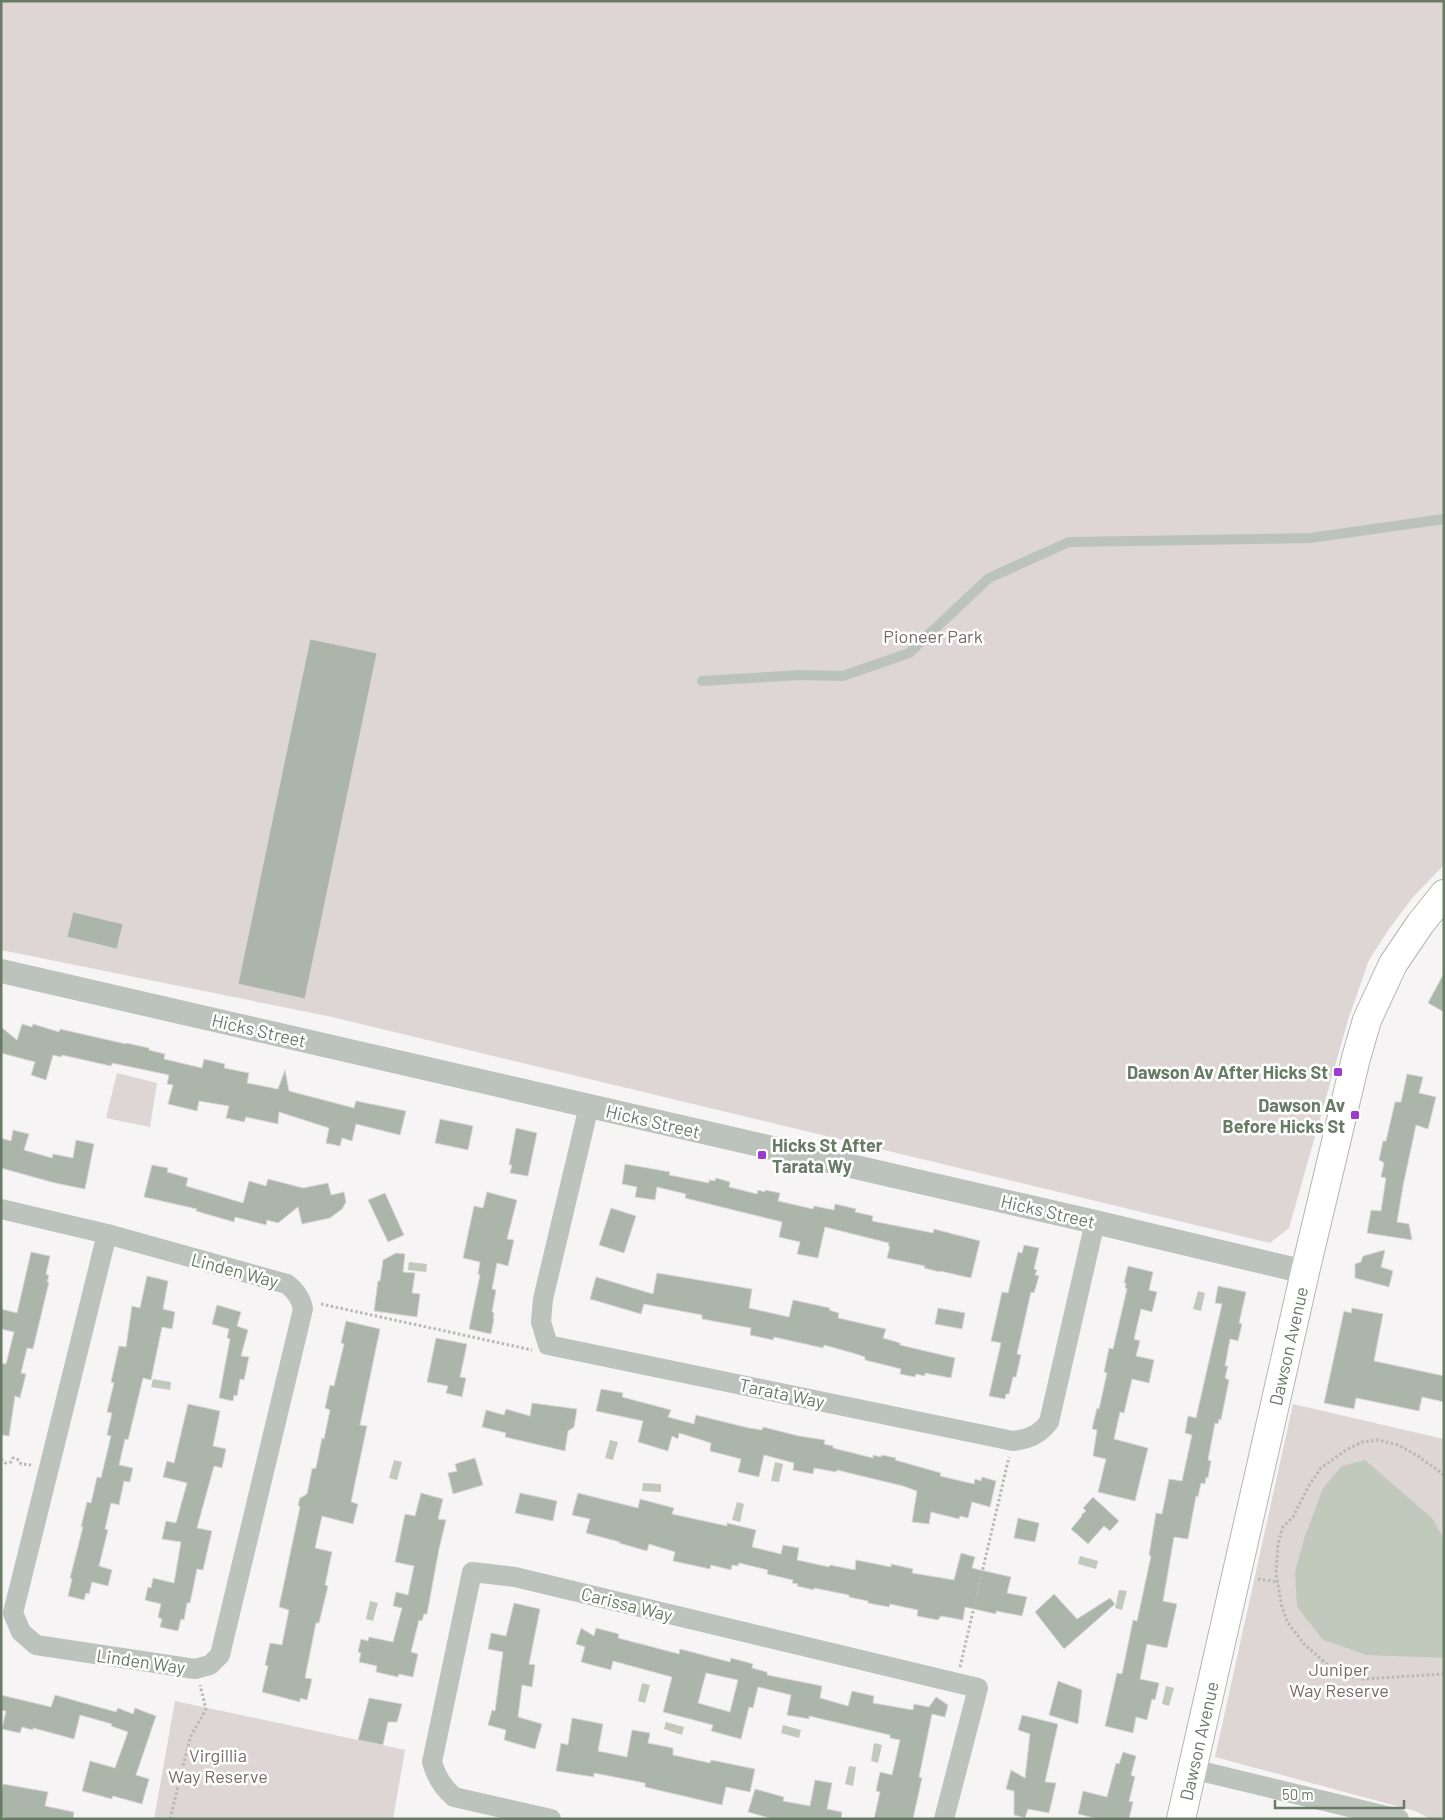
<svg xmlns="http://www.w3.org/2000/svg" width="1445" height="1820" font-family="Barlow,sans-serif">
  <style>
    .green { fill: #ddd6d5 }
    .water { fill: #c0c9bb }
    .building { fill: #acb5aa; stroke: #d8d6d7; fill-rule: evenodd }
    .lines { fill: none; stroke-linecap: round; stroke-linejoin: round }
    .secondary-casing { stroke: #b0b8ae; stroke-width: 30 }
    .path { stroke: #b5bab4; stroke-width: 3; stroke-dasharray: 2.5 2.5; stroke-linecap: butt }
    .service { stroke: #bcc3bc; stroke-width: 10 }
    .minor { stroke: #bcc3bc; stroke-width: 20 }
    .tertiary { stroke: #bcc3bc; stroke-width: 24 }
    .secondary { stroke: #fff; stroke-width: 28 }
    .poi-dot { fill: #9d3ad0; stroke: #fff; stroke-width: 2 }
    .labels { text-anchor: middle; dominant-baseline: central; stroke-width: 5; stroke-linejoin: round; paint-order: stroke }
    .park-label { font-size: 18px; fill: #796b67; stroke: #fff }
    .street-label { font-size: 18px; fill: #677b65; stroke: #fff }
    .poi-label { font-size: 18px; font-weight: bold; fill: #677b65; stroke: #fff; text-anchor: end }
  </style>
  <rect width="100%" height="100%" fill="#f6f4f5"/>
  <path class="green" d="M1,1H1444V865L1413,897L1389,929L1369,960L1348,1020L1289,1228L1270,1243L332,1017L1,950Z
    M117,1073L157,1083L150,1127L106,1118Z
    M1293,1404L1444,1439V1819H1431L1415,1811L1215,1757Z
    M175,1701L405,1750L393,1819H154Z"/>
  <path class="water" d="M409,1262L427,1264L426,1272L408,1270Z
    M1198,1291L1205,1293L1201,1311L1193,1309Z
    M153,1379L171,1382L170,1390L151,1387Z
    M610,1440L618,1442L613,1460L605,1458Z
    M394,1460L402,1462L397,1480L389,1478Z
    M1365,1460L1432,1518L1444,1539V1658L1367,1655L1323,1640L1297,1607L1295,1572L1304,1539L1323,1488L1342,1466Z
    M775,1462L783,1464L779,1482L771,1481Z
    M643,1483L661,1484V1492L642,1491Z
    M737,1502L744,1504L740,1522L732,1520Z
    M1080,1556L1098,1561L1096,1569L1078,1564Z
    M1119,1590L1127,1591L1122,1610L1115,1608Z
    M370,1601L378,1603L373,1621L366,1619Z
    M642,1683L650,1685L645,1703L638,1701Z
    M1166,1686L1174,1688L1169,1706L1162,1704Z
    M666,1722L684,1727L682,1735L664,1729Z
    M783,1725L801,1730L799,1738L781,1733Z
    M874,1743L882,1745L878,1763L871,1761Z
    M849,1766L856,1767L853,1786L845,1784Z"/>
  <path class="building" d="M310,639L377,653L305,999L238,984Z
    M73,912L123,924L117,949L67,937Z
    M1444,973V1012L1428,1003Z
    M22,1024L32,1027L33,1024L59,1032L60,1029L126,1044V1043L149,1048V1050L165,1054L164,1059L202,1068L204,1059L225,1064L224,1068L249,1073L247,1083L278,1089L285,1070L289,1091L354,1108L356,1101L406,1111L400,1135L356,1124L352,1141L342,1138L340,1146L326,1143L329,1128L279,1112L278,1124L246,1117L244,1122L226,1118L229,1106L199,1101L197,1111L168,1104L173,1085L167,1084L169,1075L112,1063L111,1066L62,1055L61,1057L53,1055L46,1080L31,1075L35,1062L1,1053V1027L17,1040Z
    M1407,1074L1423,1077L1419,1093L1436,1097L1428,1129L1416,1125L1403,1186L1397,1222L1409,1224L1412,1240L1367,1233L1371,1210L1381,1211L1386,1178L1381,1177L1384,1163L1379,1160L1383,1141H1386L1395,1102H1401Z
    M440,1119L473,1126L468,1150L435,1143Z
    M516,1128L537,1133L528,1176L510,1173L512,1165H509Z
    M13,1130L29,1134L24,1150L52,1158L53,1154L73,1158L76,1140L94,1144L85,1189L55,1183L1,1168V1138L11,1141Z
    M625,1164L670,1172L669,1175L709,1183V1180L715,1181L716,1178L730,1182L729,1187L757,1194L758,1190L765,1192V1190L780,1193L778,1201L813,1209L814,1206L834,1210L835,1204L856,1209L855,1212L873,1216L872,1221L933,1233L934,1229L980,1241L971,1278L940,1271V1272L924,1268L925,1266L887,1258L890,1246H888L889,1243L825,1227L818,1258L797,1254L800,1242L779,1237L782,1222L685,1198L686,1194L657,1187L655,1200L635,1197L637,1187L622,1184Z
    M152,1165L168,1168L167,1172L188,1178L186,1186L243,1203L249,1181L266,1186L268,1179L303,1188L328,1183L331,1195L344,1192L346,1202L342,1209L330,1218L302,1224L298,1207L278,1223L267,1220L266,1225L235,1217L234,1222L196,1211L197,1209L144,1197Z
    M487,1192L517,1200L507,1239L514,1240L508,1266L497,1263L492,1289L496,1290L492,1312L494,1313L493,1319H494L491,1334L469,1329L480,1275L478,1274L480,1262L463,1258L474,1206L483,1208Z
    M385,1193L404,1235L388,1242L368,1200Z
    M611,1208L636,1216L624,1253L599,1245Z
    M1024,1245L1039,1248L1034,1269L1037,1270L1035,1275L1039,1276L1034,1293L1031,1292L1017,1354L1021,1355L1016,1377H1013L1009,1394H1006L1005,1399L989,1396L1001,1343L991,1341L1002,1292L1008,1293L1018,1252L1022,1253Z
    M1385,1250L1381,1267L1393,1271L1389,1287L1355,1278V1264L1361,1262L1363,1256Z
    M31,1252L50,1256L46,1274L49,1276L47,1282H49L33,1349L27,1348L21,1373L26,1374L20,1398L15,1396L9,1436L1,1435V1363L6,1364L14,1332L1,1329V1309L17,1313Z
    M396,1253L405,1254L403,1272L415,1273L412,1293L420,1294L417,1317L374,1311L378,1281H380L383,1260Z
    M1128,1266L1153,1272L1149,1290L1157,1292L1152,1312L1141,1309L1134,1339L1140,1341L1136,1356L1154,1360L1149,1383L1132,1379L1124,1413L1120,1412L1114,1439L1148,1448L1135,1501L1098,1492L1106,1459L1093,1456L1097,1430L1092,1429L1097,1408L1099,1409L1107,1373L1104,1372L1109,1348L1113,1349L1127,1289L1125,1288L1126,1283H1124Z
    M657,1273L752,1289L749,1308L789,1317L793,1300L830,1308L829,1310L839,1313L838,1318L886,1329L883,1338L900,1343V1345L955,1358L951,1378L925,1373V1376L916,1374L915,1377L900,1374L901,1369L865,1360V1357L853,1353L824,1345L823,1348L774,1337L773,1340L750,1335L751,1328L702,1319V1315L644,1304L641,1314L590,1299L596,1277L653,1294Z
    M147,1276L168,1281L163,1309L175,1312L172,1329L162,1327L151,1380L143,1378L128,1440L125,1439L119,1465L133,1468L130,1482L124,1481L119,1505L111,1503L105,1529L108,1530L99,1566L112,1570L108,1586L92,1582L89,1594L86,1593L84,1600L68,1596L72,1579L70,1578L83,1527H81L87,1502L91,1503L97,1477L101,1478L111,1436L107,1435L112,1413L107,1412L114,1383L111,1382L119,1346L126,1347L132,1306L140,1308Z
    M1218,1286L1246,1292L1239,1323L1242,1324L1238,1341L1230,1339L1225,1366H1228L1225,1378L1229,1380L1221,1420L1219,1419L1218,1424L1215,1423L1208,1460L1211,1461L1208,1478L1206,1477L1205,1484L1201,1483L1198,1497L1196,1496L1188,1539L1174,1537L1163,1601L1177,1604L1167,1648L1147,1644L1140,1679L1159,1683L1155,1700L1152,1699L1147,1720L1136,1717L1133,1733L1105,1726L1117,1673L1122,1674L1133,1620L1137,1621L1151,1556L1149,1555L1156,1513L1162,1514L1169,1479L1182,1481L1192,1435L1185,1433L1188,1416L1196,1418L1222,1304L1215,1303Z
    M217,1305L241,1312L237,1326L248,1330L241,1356L249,1357L244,1380L240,1379L237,1396L234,1395L233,1401L219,1398L230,1339L227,1338L229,1329L212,1324Z
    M938,1308L965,1313L962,1329L935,1324Z
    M1352,1308L1383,1314L1374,1361L1444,1376V1402L1422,1397L1419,1411L1356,1398L1354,1409L1324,1403L1344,1311L1351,1313Z
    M346,1321L380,1329L360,1425L367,1426L351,1502L358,1504L353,1524L322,1516L315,1548L332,1552L325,1585L328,1586L319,1623H316L305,1678L312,1679L307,1700L300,1698V1702L262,1692L268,1666L265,1665L270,1643L282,1645L289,1610L279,1607L300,1507L298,1505L300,1498L307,1494L312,1469L316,1468L322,1438L324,1439L330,1410L325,1408L330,1385L334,1386L344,1344L341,1343Z
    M436,1338L467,1344L460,1377L466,1378L462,1397L446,1393L448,1386L427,1382Z
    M601,1389L623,1393L622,1397L671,1410L668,1417L694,1424L696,1415L749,1428L762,1430L763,1427L799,1436L825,1440L824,1444L833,1446V1448L873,1458V1455L881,1457L882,1455L896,1458L895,1460L941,1473L940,1476L974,1484L975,1479L981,1481L982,1477L996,1481L990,1507L972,1502L968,1518L960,1516L959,1519L931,1512L929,1524L912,1522L917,1491L903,1486L837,1470L836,1472L814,1468L813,1474L793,1470L794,1463L764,1455L759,1477L738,1472L741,1459L710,1451L711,1443L679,1433L678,1439L672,1436L668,1451L638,1442L643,1421L596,1411Z
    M532,1403L577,1409L574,1427L568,1431L565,1451L505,1437L506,1433L482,1427L486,1410L504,1415L506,1409L530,1416Z
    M188,1404L220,1411L213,1446L226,1449L222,1468L214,1466L197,1528L212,1531L203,1570L197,1569L190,1603H187L184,1620L181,1619L178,1631L160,1627L162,1619L158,1617L161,1604L145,1600L148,1587L151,1588L153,1578L174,1583L181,1542L162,1539L166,1521L176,1523L187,1483L163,1477L167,1461L174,1463Z
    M475,1458L483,1485L453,1494L448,1473L457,1471L455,1464Z
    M421,1493L443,1499L438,1519L446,1520L439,1549L427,1614H424L422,1621L419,1620L411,1652L418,1654L413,1677L399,1674L398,1677L376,1672L377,1666L359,1662L361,1653L358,1652L361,1639L368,1641L369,1637L393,1642L402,1608L393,1606L396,1592L408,1595L414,1566L395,1562L405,1514L415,1516Z
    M520,1493L557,1501L553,1521L515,1513Z
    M578,1493L638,1508L640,1499L674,1508L672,1514L727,1526V1523L756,1530L752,1547L781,1554L783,1545L799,1548L797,1560L829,1567L830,1565L855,1570L856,1560L891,1567V1564L913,1569L912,1573L954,1580L961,1553L975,1557L972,1568L1011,1577L1007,1593L1027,1597L1022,1616L996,1611V1614L965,1607L963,1620L941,1616L938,1620L917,1616L918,1610L890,1604L889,1607L868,1603V1601L849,1597V1595L814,1588V1590L797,1586L798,1584L792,1583L793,1580L767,1574L768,1570L739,1563L738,1566L732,1565L731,1570L711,1565L710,1569L673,1561L675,1552L649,1544L647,1551L619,1543L620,1542L586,1533L590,1519L572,1515Z
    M1093,1497L1119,1521L1110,1531L1104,1526L1088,1544L1071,1529L1082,1516L1081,1515L1086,1511L1083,1508Z
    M1018,1518L1039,1523L1035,1542L1014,1538Z
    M1054,1594L1077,1619L1110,1598L1115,1604L1064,1649L1035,1612Z
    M514,1603L540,1609L529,1664L535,1665L532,1687L522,1685L518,1717L542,1724L535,1749L504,1740L506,1730L488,1725L492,1710L495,1711L503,1652L488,1649L491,1633L506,1636Z
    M581,1628L594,1636L596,1628L619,1634L618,1638L679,1654L680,1649L730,1662L731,1658L753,1664L752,1668L767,1672V1675L822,1686L820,1698L848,1706L852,1691L874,1696L873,1703L913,1710L914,1704L929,1707L936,1697L948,1705L945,1717L932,1714L919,1777L922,1778L913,1819H874L880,1792L876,1791L880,1772L892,1775L900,1740L890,1738V1735L809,1716V1719L787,1715L791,1695L758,1687L753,1708L749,1707L741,1739L711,1731L713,1725L663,1712L672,1677L613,1661L611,1670L581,1662L585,1647L576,1644ZM706,1673L738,1680L730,1712L698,1703Z
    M1058,1681L1082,1690L1078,1724L1049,1715Z
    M1,1695L51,1707L55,1695L116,1712L118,1708L133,1714L135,1708L156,1716L136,1775L149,1779L142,1804L113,1796L112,1799L82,1791L90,1761L115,1768L128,1732L111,1726L112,1724L80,1715L74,1739L33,1728V1730L22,1727L20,1733L2,1729L6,1711L1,1710Z
    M369,1698L402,1704L397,1722H388L383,1745L358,1740Z
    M1022,1715L1058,1724L1045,1782L1056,1783L1049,1813L1028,1809L1025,1818L1014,1815V1791L1006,1789L1011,1770L1025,1778L1030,1734L1018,1730Z
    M572,1718L603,1724L598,1751L627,1757L632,1730L650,1733L648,1743L673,1748V1755L710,1763L711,1760L755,1769L750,1792L726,1787L722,1805L645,1787V1783L594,1773V1777L556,1771L561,1743L568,1745Z
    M1123,1752L1136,1756L1131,1775L1135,1777L1129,1801L1133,1802L1129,1819H1098L1078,1814L1083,1791L1107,1797L1116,1763L1119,1764Z
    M815,1780L832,1783L827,1809L842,1812L841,1819H773L748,1812L755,1789L784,1797L783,1801L810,1806Z
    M3,1784L48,1792L45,1806L74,1812L73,1819H10L1,1817V1793Z"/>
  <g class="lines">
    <defs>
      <g id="secondary">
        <path id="s1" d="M1181,1819L1305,1272L1356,1058L1367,1020L1393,964L1420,924L1444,894"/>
      </g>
    </defs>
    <use href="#secondary" class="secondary-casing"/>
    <path class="path" d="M321,1304L532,1350
      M1,1459L5,1463L11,1462L13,1458L19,1460L21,1464L31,1465
      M1444,1475L1418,1456L1398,1445L1378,1440L1362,1442L1346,1450L1321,1468L1308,1487L1293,1517L1283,1527L1278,1544L1276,1574L1282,1608L1288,1623L1304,1644L1330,1667L1347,1676L1363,1679L1444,1674
      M1258,1579L1278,1582
      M960,1667L1009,1457
      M170,1819L190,1738L206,1709L200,1685"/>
    <path class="service" d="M702,681L799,675L843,676L909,653L989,578L1069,542L1310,538L1444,519"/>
    <path class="minor" d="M589,1106L543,1299L541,1322L548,1345L1013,1441C1029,1439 1039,1435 1049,1422L1095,1222
      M1,1209L107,1234L287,1284C296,1291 301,1298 303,1309L220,1655L210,1665L195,1669L36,1645L21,1632L13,1613L107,1234
      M1192,1769L1399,1819
      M551,1819L454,1797C442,1787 436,1776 432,1762L472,1572L515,1577L978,1688L944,1819"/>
    <path class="tertiary" d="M1,971L1095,1222L1305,1272"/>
    <use href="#secondary" class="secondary"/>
  </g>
  <g class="poi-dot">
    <rect x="1333" y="1067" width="10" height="10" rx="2.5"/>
    <rect x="1350" y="1110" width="10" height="10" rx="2.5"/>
    <rect x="757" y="1150" width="10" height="10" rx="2.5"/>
  </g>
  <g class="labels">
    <g class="park-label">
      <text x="933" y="636">Pioneer Park</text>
      <text x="1339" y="1669">Juniper<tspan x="1339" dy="21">Way Reserve</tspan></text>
      <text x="218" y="1755">Virgillia<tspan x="218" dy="21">Way Reserve</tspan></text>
    </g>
    <g class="street-label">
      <text transform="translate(259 1030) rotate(13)">Hicks Street</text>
      <text transform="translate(653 1121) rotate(13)">Hicks Street</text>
      <text transform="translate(1048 1211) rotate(13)">Hicks Street</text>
      <text transform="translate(235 1270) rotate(15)">Linden Way</text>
      <text stroke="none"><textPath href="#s1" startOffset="485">Dawson Avenue</textPath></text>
      <text transform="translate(782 1393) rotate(12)">Tarata Way</text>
      <text transform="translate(627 1604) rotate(14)">Carissa Way</text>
      <text transform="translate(141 1661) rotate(8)">Linden Way</text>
      <text stroke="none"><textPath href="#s1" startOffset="80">Dawson Avenue</textPath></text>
    </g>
    <g class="poi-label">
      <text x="1328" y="1072">Dawson Av After Hicks St</text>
      <text x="1345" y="1105">Dawson Av<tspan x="1345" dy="21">Before Hicks St</tspan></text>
      <text x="772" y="1145" text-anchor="start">Hicks St After<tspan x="772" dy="21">Tarata Wy</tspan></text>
    </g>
  </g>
  <rect width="1445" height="1820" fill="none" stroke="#677b65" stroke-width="5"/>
  <path d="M1275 1800v8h129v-8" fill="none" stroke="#677b65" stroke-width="2.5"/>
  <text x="1282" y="1800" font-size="15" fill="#677b65" stroke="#ffffff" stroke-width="4" paint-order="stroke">50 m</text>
</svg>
